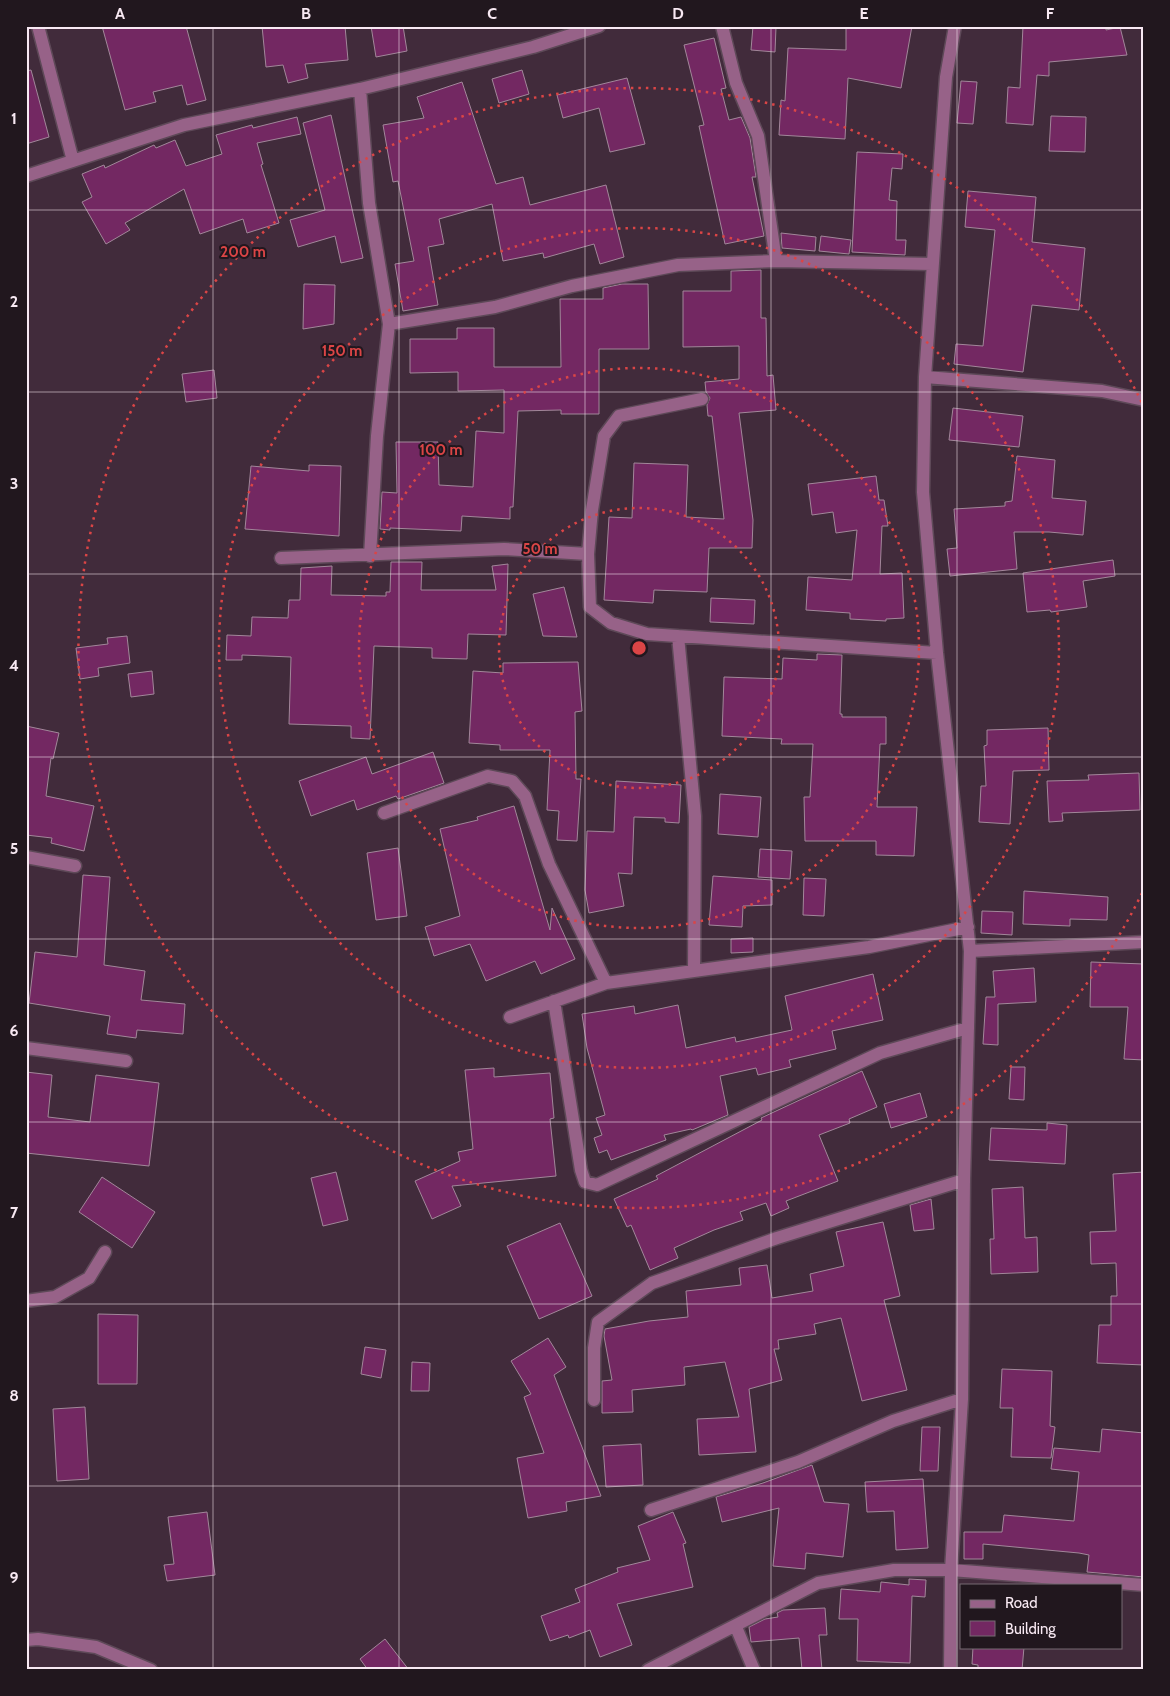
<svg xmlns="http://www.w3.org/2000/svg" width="1170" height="1696" font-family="Cabin,sans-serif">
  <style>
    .building { fill: #732862; stroke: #a2879a }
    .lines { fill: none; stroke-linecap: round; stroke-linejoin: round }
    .street-casing { stroke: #5e4958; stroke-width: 15 }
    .street { stroke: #976288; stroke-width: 12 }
    .grid { fill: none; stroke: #f8e9f3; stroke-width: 1; stroke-opacity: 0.55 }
    .ring { fill: none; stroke: #db4546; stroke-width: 2.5; stroke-dasharray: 2.5 5 }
    .centre { fill: #db4546; stroke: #21171e; stroke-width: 2.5 }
    .ring-label { font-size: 15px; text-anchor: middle; font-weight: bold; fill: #db4546; stroke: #21171e; stroke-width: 4; stroke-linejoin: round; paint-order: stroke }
    .neatline { fill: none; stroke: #f8e9f3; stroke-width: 2 }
    .grid-label { font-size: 16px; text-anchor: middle; font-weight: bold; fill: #f8e9f3 }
  </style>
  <rect width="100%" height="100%" fill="#412b3b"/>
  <path class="building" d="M102,26H186L206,100L187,105L182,85L153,92L156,102L125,110Z
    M262,26H345L348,60L305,64L308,78L288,83L283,65L266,67Z
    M371,26H403L407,51L376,57Z
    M753,26L776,27L775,52L751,50Z
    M846,26H912L901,88L848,78L845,139L779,135L781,100L785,101L788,48L846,50Z
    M1023,26H1106V30L1120,27L1127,55L1049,62V76L1037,75L1033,125L1006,123L1008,87L1020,88Z
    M714,38L726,88L721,89L729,120L741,117L750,138L756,177H752L764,236L725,244L699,126L704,125L684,45Z
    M31,70L49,137L26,144V71Z
    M522,70L529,94L499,103L492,79Z
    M627,78L645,144L610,152L599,108L563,118L557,95Z
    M961,81L977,82L973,124L957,123Z
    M462,82L496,184L523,177L530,205L606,185L624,257L600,264L594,244L544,258L543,253L503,261L492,204L439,219L444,244L428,247L438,305L403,311L395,264L414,261L398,181L393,182L383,125L424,118L417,97Z
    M331,115L363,258L341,263L335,236L298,247L290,220L325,210L303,123Z
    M1051,116L1086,117L1085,152L1049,151Z
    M297,117L301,134L257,143L263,164L261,165L279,223L247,233L243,219L200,234L184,189L125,223L130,230L106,244L82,202L92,197L82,174L104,165L105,168L154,145L156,148L175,140L186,166L222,154L216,135L252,125L253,128Z
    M857,152L903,154L902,169L892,168L889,200L897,201L896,240H906L905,255L852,252Z
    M968,191L1036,197L1032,242L1085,248L1079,310L1032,305L1023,372L954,364L956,344L983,346L995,230L965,227Z
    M781,233L816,237L815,251L782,248Z
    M821,236L851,240L849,254L819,251Z
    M761,270V318H766L767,376L773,375L776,410L739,413L753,520L752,548H709L707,592L654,590L653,603L604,600L609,517L632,518L634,463L688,465L686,517L724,519L712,416H708L707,405L710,398L706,392L705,382L739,379V346L683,347V291H731V271Z
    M304,284L335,285L334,324L303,329Z
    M622,284H648L649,349H599V414H561V410L518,411L513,507H510V519L462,516L461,531L390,528V530L380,529L382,492L397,493L396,442H438L439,485L473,487L476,431L504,433V390L458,391V372L410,373V339H457V328H494V367H561L560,299H603V288Z
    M214,370L217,398L186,402L182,374Z
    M953,408L1023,416L1019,447L949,440Z
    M1017,456L1055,460L1052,498L1086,501L1083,535L1049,532H1014L1017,569L950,576L947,549L957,548L954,509L1005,506V502L1012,501Z
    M309,465L341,466L339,536L245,529L251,466L309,471Z
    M876,476L879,500H884L888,526H882L880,574L902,573L904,618L886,619V621L850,619V613L806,610L808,577L852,580L857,530L836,533L833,512L812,515L808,484Z
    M1113,560L1115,576L1083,581L1087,607L1051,612L1050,610L1027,612L1023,573Z
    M391,562H422L421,590H496L492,566L508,564L506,635L468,634L467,659L432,658V648L374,646L370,739L351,738V726L289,724L291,657L242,655V660H226L227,635L251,636L252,617L288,618L289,600H300L301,568L332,566L331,595L386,596V592H390Z
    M564,587L577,637L543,636L533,594Z
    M711,598L755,600L754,624L710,622Z
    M127,636L130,663L98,668L99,676L80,679L76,648L108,644L107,638Z
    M817,654L842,655L840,714H842V717H886V744H880L877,807H917L914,856L876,855V841H805L804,797H810L813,744H781L782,739L722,736L724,677L782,679L783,658L817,660Z
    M578,662L582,711L575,712L576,779H581L577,841L557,840L559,811L547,810L550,750H500V745L469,743L473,671L503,673V663Z
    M152,671L154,694L131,697L128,674Z
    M26,726L59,733L53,759L51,758L46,796L94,806L84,851L51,843L52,838L26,835Z
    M1048,728L1049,770L1013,771L1010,824L979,822L981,786H986L984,746L987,745V730Z
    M433,752L444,783L398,799L396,796L357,810L354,800L311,816L299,781L366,757L372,774Z
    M1139,773L1140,810L1062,813L1063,821L1049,822L1047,781L1089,780L1088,775Z
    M616,781L681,785L679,823L665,822V818L634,817L632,874L618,873L624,906L589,913L585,890L587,831L614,832Z
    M720,794L761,797L758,837L718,834Z
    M514,806L550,930L552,908L575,959L541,974L535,961L486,981L470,944L434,956L425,927L460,916L440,829L478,820L477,817Z
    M398,848L407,916L376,920L367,853Z
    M760,849L792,851L790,879L758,877Z
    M83,875L110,877L104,965L145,971L141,1000L185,1004L183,1034L137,1030L136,1038L107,1034L110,1016L29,1003L35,952L77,957Z
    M713,876L772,880V905L743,906L742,927L709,925Z
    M804,878L826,879L824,916L803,915Z
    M1024,891L1108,897L1107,920L1070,919V926L1023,924Z
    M982,911L1013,912L1012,935L981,933Z
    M753,938V952L731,953V939Z
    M1091,962L1144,964V1060L1124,1059L1128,1007H1090Z
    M1034,968L1036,1002L998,1004V1045L983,1044L986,997H995L993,971Z
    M873,974L883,1020L832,1031L836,1049L789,1060L791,1067L758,1075L756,1068L720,1076L728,1115L692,1130L691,1129L664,1135L666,1140L611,1160L607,1150L599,1153L594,1138L602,1135L596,1118L605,1115L587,1048L582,1014L634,1006L635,1014L678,1005L686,1048L735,1037L736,1042L792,1030L785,996Z
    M1011,1067H1025L1024,1100L1009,1099Z
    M494,1068V1077L550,1073L554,1118L550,1119L556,1176L452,1186L461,1206L432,1219L415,1181L460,1161L458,1152L473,1149L465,1070Z
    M862,1071L877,1107L849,1119L850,1123L819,1135L838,1181L786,1201L789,1208L771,1216L766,1203L740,1212L743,1220L714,1230L674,1248L678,1258L650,1270L631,1225L627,1227L614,1199L658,1179L656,1176L762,1120L761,1118Z
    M26,1072L52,1075L48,1117L90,1122L96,1075L159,1083L149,1166L26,1153Z
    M920,1093L927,1117L891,1128L884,1104Z
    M1047,1123L1067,1125L1065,1164L989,1160L991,1128L1047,1130Z
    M336,1172L348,1220L323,1226L311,1178Z
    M1144,1172V1365L1097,1363L1099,1325H1111V1296H1117L1116,1263L1091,1264L1090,1232L1116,1231L1113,1174Z
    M102,1177L155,1212L132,1248L79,1212Z
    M1023,1187L1025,1238L1037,1237L1038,1272L991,1274L990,1239H994L992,1189Z
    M931,1199L934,1229L914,1231L910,1205Z
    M883,1222L900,1296L884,1300L907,1390L862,1401L841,1318L814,1324L816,1334L778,1340L779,1349H774L782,1380L749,1389L756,1452L699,1455L697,1419L739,1417L725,1362L684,1367L685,1385L632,1390L633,1412L602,1413V1381L612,1380L604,1336L605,1329L649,1321L688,1317L686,1291L741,1285L739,1268L767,1265L772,1298L813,1291L810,1274L844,1266L836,1232Z
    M560,1223L592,1296L539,1319L507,1246Z
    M98,1314L138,1315L137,1384H98Z
    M548,1338L566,1367L554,1375L601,1496L566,1502L567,1511L528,1518L517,1458L544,1453L524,1397L531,1394L511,1361Z
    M365,1347L386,1350L381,1378L361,1374Z
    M412,1362L430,1363L429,1391H411Z
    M1002,1369L1052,1371L1050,1426L1055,1427L1051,1458L1011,1457L1013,1408H1000Z
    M85,1407L89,1479L57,1481L53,1409Z
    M922,1427H940L938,1471H920Z
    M1102,1429L1144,1433V1577L1087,1572L1089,1555L1079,1553L983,1544V1559H964V1532H1002L1004,1515L1074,1521L1079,1472L1051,1469L1054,1448L1100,1452Z
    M641,1444L643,1485L606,1487L603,1446Z
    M812,1465L824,1502L849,1504L843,1557L806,1553L805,1569L773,1566L779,1508L722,1522L716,1497L763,1483Z
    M923,1479L928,1548L896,1550L894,1511L867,1512L865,1482Z
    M207,1512L215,1575L167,1581L164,1565L174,1564L168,1517Z
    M673,1512L686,1543L683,1544L693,1587L617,1604L632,1645L600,1657L590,1630L569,1638L568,1635L550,1641L541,1616L580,1602L575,1589L618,1572L617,1568L650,1560L638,1526Z
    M909,1579L926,1580L925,1597L912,1596L910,1663L857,1661L858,1619H839L841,1589L880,1592L881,1582L909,1585Z
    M825,1608L827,1635H819L822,1670H802L799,1638L751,1642L749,1627L765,1619L778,1617L777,1613L783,1610Z
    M385,1639L409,1670H368L360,1659Z
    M973,1647H1024L1022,1670H978V1665L972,1664Z"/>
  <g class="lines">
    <defs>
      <path id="street" d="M38,26L73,161
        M722,26L736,83L758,136L776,261
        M360,89L369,203L389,324L377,436L370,556
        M26,176L184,125L360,89L533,47L599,26
        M389,324L495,307L572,286L678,265L776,261L933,264
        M925,377L1102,391L1144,400
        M702,399L619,416L604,436L592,510L588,554L590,607L611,623L647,634L937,653
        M281,558L504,549L588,554
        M678,636L695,816L694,970
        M384,813L488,776L512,781L525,796L549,864L606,983
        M26,857L75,866
        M970,951L1144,942
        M554,1001L581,1170L585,1182L597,1185L880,1053L968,1028
        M510,1017L606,983L869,947L968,927
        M26,1048L126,1061
        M26,1301L55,1297L89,1278L105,1252
        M594,1400V1348L598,1322L652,1283L777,1238L964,1180
        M651,1510L798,1462L893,1421L962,1399
        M736,1627L754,1670
        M26,1640L38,1639L96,1647L151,1670
        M648,1670L818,1583L894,1570H951L1144,1585
        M950,1670L951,1570L962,1399L964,1180L970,951L937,653L923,492L925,377L946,77L955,26"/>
    </defs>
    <use href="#street" class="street-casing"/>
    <use href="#street" class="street"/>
  </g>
  <path class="grid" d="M213,26V1670M399,26V1670M585,26V1670M771,26V1670M957,26V1670M26,210H1144M26,392H1144M26,574H1144M26,757H1144M26,939H1144M26,1122H1144M26,1304H1144M26,1486H1144"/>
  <g class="ring">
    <circle cx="639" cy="648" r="140"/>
    <circle cx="639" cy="648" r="280"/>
    <circle cx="639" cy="648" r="420"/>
    <path d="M1142 893A560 560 0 1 1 1142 403"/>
  </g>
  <circle cx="639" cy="648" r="8" class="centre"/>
  <g class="ring-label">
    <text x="243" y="257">200 m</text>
    <text x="342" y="356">150 m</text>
    <text x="441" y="455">100 m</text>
    <text x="540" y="554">50 m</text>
  </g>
  <rect width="1170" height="1696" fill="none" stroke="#21171e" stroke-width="55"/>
  <rect x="960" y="1584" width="162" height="65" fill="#21171e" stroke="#776b73"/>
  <rect x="970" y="1600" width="25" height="8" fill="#976288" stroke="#776b73"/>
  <text x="1005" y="1608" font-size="15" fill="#f8e9f3">Road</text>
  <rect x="970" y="1621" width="25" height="15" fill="#732862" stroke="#776b73"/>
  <text x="1005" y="1634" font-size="15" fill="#f8e9f3">Building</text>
  <rect x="28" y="28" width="1114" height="1640" class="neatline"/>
  <g class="grid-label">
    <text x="120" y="19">A</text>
    <text x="306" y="19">B</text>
    <text x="492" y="19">C</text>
    <text x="678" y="19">D</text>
    <text x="864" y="19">E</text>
    <text x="1050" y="19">F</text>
    <text x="14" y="124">1</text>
    <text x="14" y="307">2</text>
    <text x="14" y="489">3</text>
    <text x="14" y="671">4</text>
    <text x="14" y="854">5</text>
    <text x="14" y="1036">6</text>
    <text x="14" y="1218">7</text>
    <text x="14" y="1401">8</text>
    <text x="14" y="1583">9</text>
  </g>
</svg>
